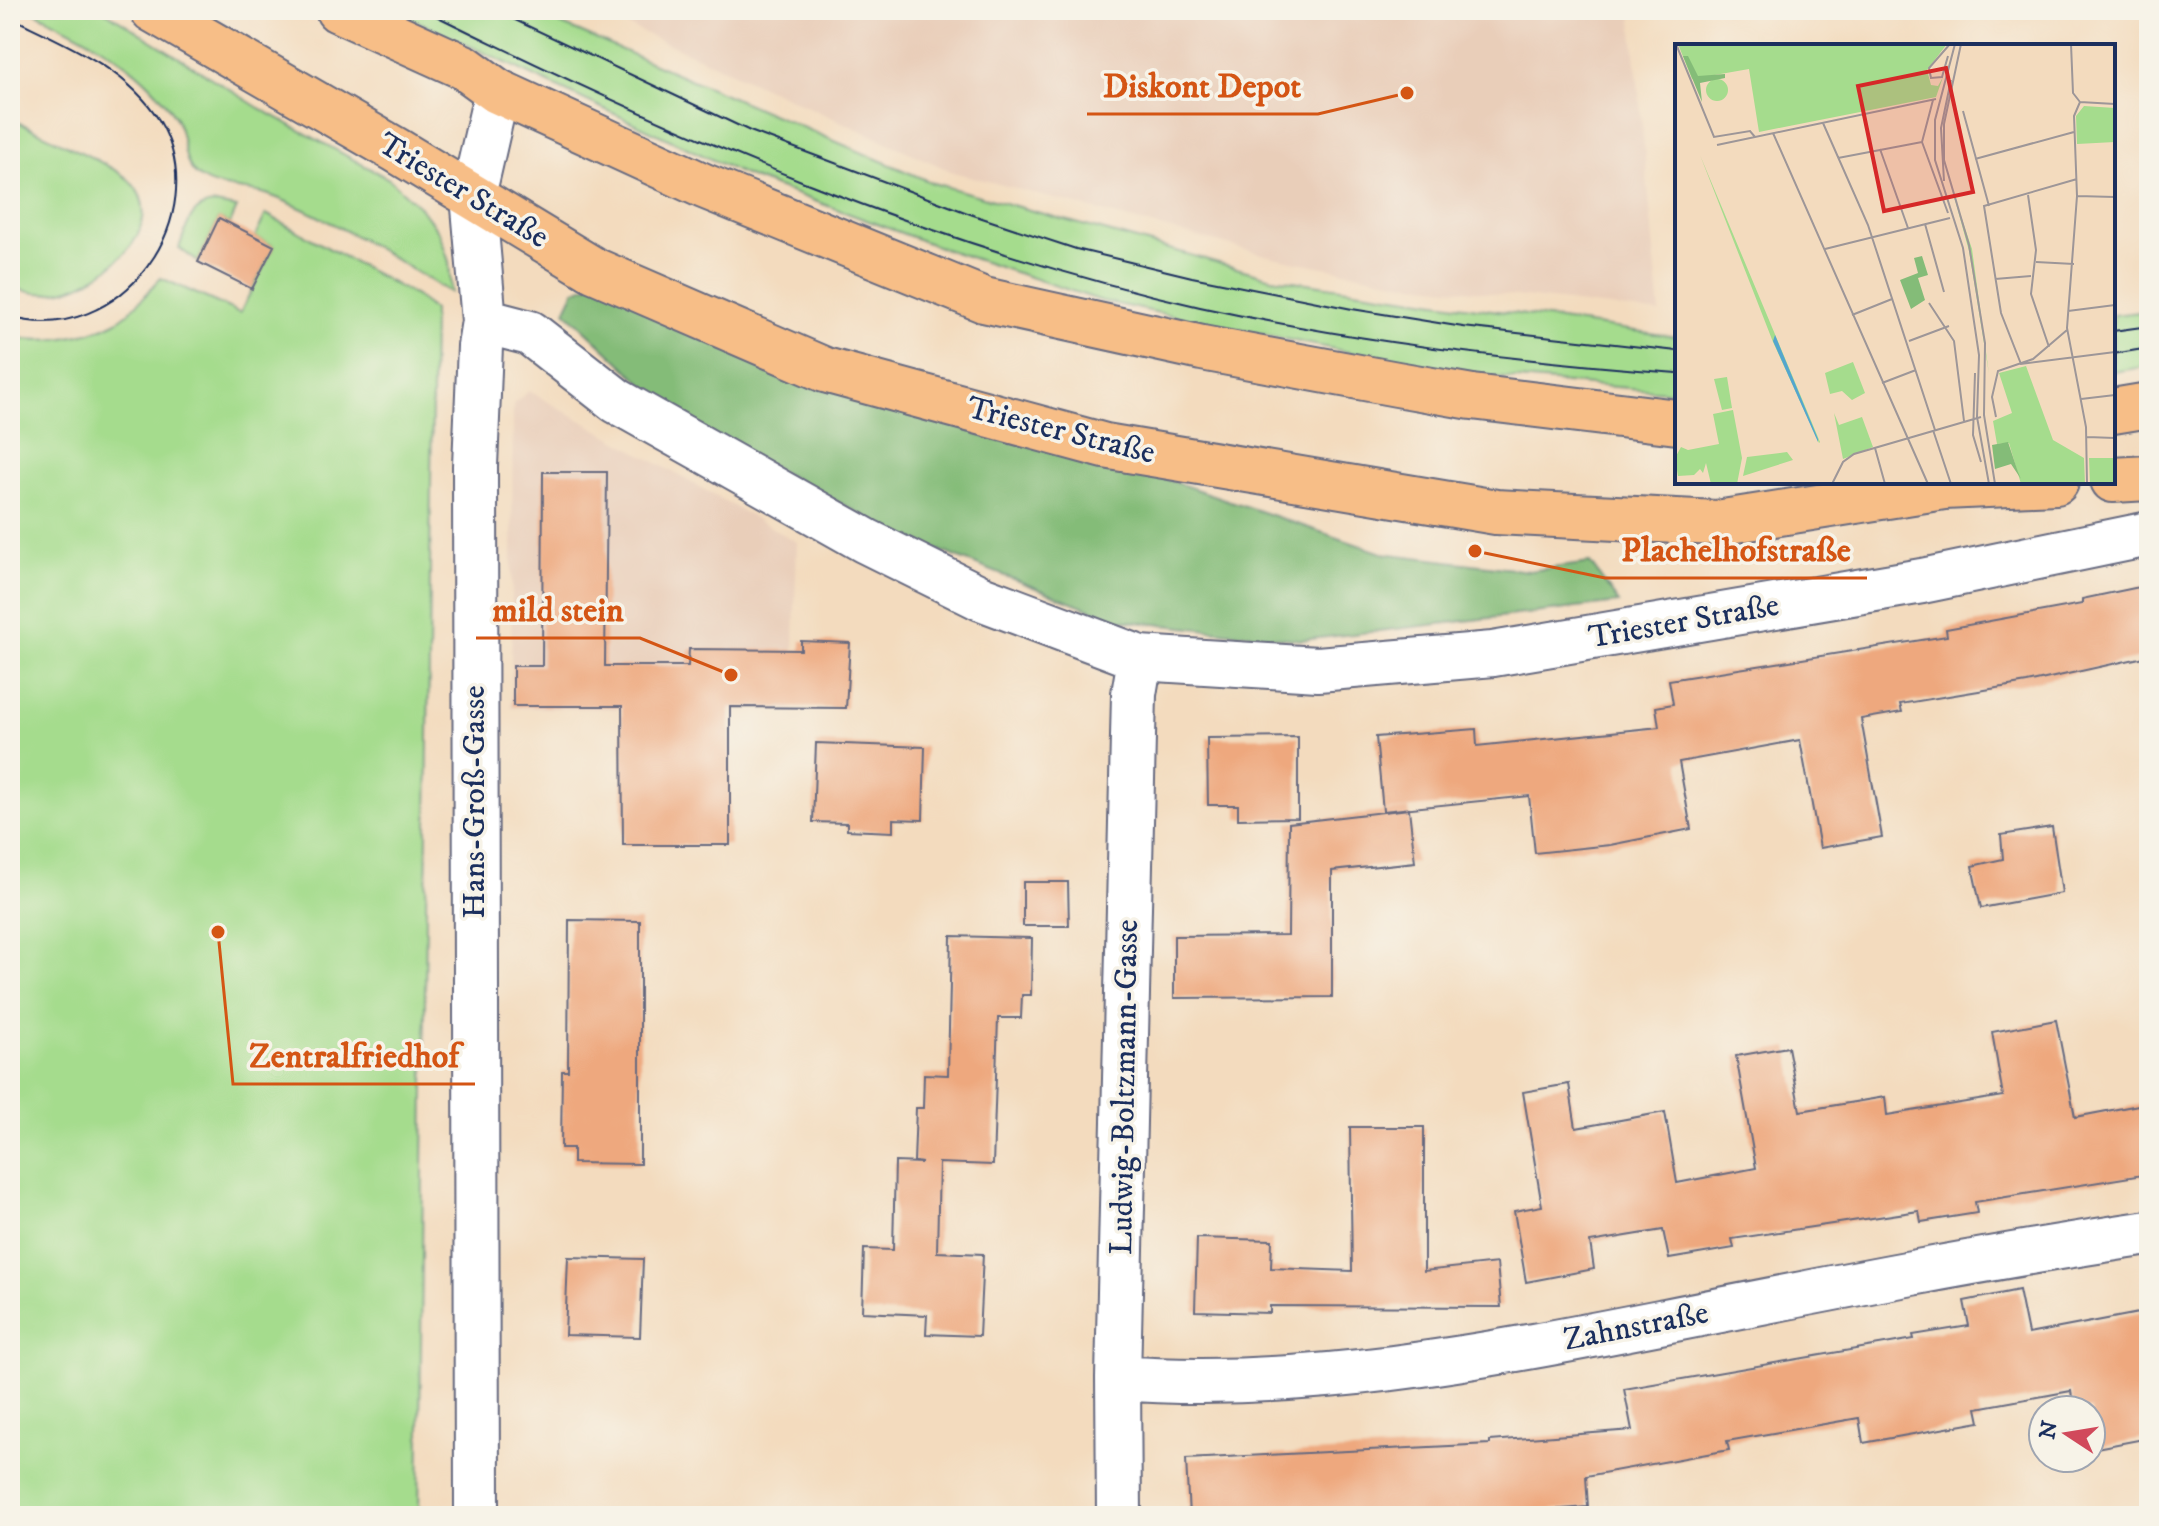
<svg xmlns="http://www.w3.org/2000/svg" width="2159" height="1526" font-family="'IM FELL DW Pica',serif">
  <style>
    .built { fill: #e9ceb9 }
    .green { fill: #a5dc8d; stroke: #608676; stroke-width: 2 }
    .forest { fill: #84bc78; stroke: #50766b; stroke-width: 2 }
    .building { fill: #eea87e }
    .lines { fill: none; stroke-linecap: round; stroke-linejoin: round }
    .minor-casing { stroke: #676b80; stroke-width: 48 }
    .major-casing { stroke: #676b80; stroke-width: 48 }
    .minor { stroke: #fff; stroke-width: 44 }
    .major { stroke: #f7be87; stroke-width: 44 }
    .tram { stroke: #1b2f5e; stroke-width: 2 }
    .labels { text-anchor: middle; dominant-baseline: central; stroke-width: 7; stroke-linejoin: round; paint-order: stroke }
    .street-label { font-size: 32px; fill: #1b2f5e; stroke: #f7f3e8 }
    .inset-road { fill: none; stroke: #9d9698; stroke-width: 2 }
    .view { fill: #d62828; fill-opacity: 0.15; stroke: #d62828; stroke-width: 4 }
    .inset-edge { fill: none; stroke: #1b2f5e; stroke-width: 4 }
    .leader { fill: none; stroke: #d45514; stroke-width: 3 }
    .callout-dot { fill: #d45514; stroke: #f7f3e8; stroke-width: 3 }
    .callout-label { font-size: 34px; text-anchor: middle; font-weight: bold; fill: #d45514; stroke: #f7f3e8; stroke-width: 7; stroke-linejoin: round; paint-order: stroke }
  </style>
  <rect width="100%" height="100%" fill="#f7f3e8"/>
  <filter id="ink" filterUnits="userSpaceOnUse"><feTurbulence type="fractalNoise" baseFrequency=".0125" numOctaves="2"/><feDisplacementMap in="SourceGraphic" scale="16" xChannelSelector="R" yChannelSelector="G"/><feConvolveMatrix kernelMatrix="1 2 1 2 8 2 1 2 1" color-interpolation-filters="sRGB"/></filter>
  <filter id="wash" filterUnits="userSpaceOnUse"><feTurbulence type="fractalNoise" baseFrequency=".006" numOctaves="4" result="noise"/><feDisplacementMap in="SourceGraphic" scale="32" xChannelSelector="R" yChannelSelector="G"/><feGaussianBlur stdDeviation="1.8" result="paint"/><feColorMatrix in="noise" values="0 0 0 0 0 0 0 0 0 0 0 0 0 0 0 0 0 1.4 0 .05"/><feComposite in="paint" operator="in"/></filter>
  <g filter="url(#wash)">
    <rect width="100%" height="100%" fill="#f3dbbe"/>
    <path class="built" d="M593,10H1631L1660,313L1406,283L1277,258L953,172Z
      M529,391L797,542L792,710L511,708L513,404Z"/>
    <path class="green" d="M31,10H103L259,108L389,179L419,206L439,232L449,262L451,293C397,261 328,216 269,195C248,188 216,190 199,177C180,163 186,136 175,117C142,62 85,38 31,10Z
      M393,10H528L933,183L1272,278L1677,337L1676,392L1455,374L1102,301L942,248L747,176Z
      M10,118C33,130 116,166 130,181C175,229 97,288 52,293C39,295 22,291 10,286Z
      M215,204L237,208L230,224L219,219L198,262L179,248C187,228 189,205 215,204Z
      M266,214L416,296L433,310L419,1516H10V336C41,345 87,337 115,322C132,313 148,291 161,278L240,313L274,246L255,237Z
      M2149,311V366L2113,372V315Z"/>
    <path class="forest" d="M594,283L1382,553L1529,571L1590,563L1619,603L1302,640L1118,620L900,535L677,416L565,311L575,290Z"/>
    <g id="blocks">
      <path class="building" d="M219,218L274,246L252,289L198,262Z
        M543,472H607L605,666H688L689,649L801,650V641L850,643L846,708L730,707V845H623L622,706H513V666H542Z
        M2149,585V656L2027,683L1900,704L1902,712L1861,719L1882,837L1820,848L1800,740L1679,762L1691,829L1610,845L1535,853L1529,796L1383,811L1376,737L1476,729L1477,746L1659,727L1656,707L1673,704L1669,680L1947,636L1946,629L2082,604V599Z
        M1298,737V818L1238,819V805H1208L1207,738Z
        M816,743L925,747L923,820L893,819V832L847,830V823L813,822Z
        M1409,809L1415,862L1332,871V997L1174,998V936L1288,935L1289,823Z
        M2052,827L2062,893L1981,908L1972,866L2003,859L2001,835Z
        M1023,882H1068L1069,926H1023Z
        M569,920L640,921V1164L573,1163V1148H561L562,1071H568Z
        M951,936L1032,938L1031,995H1022L1021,1018H998L993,1165L939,1163L937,1252L983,1254L979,1336L926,1334L927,1315L862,1312L864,1249L893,1250L895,1162L922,1163L914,1162L916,1108H923L924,1074L948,1075Z
        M2056,1020L2075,1117L2149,1103V1174L1975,1202L1977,1213L1921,1222L1919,1211L1732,1239L1734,1248L1669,1259L1663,1230L1590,1242L1594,1269L1526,1282L1514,1211L1542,1206L1523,1092L1569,1084L1576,1128L1665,1112L1677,1183L1756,1168L1736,1056L1788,1047L1800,1111L1885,1097L1887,1115L2003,1096L1992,1032Z
        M1350,1127H1424V1271L1497,1263L1501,1307L1270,1306V1313L1195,1311L1197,1238L1272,1240L1271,1268L1352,1271Z
        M568,1257L643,1259L640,1337L565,1335Z
        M2019,1290L2028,1334L2149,1311V1438L2091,1449V1410H2074L2071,1391L1977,1408L1980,1422L1863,1443L1859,1418L1727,1441L1729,1450L1586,1476L1588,1507L1468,1516H1189L1186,1459L1490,1444V1441L1632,1430L1624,1389L1914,1339L1913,1335L1969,1326L1964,1301Z"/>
    </g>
  </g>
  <g filter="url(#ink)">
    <use href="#blocks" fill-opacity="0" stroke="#676b80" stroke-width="2"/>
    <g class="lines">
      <defs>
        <path id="minor" d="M484,321L530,333L617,401L866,541L981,598L1140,658L1318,669L1493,654L1922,581L2149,534
          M1118,1378C1303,1392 1486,1356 1665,1321C1826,1289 1987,1257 2149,1233
          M477,1516L475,466L480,346L484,321L473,196L497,91
          M1119,1516L1118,1378L1134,694L1140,658"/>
        <path id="major" d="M153,10L396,150L594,270L825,370L1105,446L1496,512L1717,523L1944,487L2056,482
          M338,10L464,67L497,91L704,186L984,300L1202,348L1397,384L1472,397L1677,422
          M2113,411L2149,405
          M2113,480L2149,478"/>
      </defs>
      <use href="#minor" class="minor-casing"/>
      <use href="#major" class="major-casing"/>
      <use href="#minor" class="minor"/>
      <use href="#major" class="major"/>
      <path class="tram" d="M424,10C672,133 929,246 1200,307C1358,342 1516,361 1677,373
        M494,10L750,131L973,215L1076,249L1192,277L1352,309L1463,327L1677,351
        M10,17C63,43 127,68 159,120C217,217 119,349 10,317
        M2113,331L2149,326
        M2113,354L2149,348"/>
    </g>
  </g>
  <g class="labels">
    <g class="street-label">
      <text transform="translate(463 191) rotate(31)">Triester Straße</text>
      <text transform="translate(1061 431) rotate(14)">Triester Straße</text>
      <text transform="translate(1684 622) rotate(-10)">Triester Straße</text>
      <text transform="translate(475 802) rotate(-90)">Hans-Groß-Gasse</text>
      <text transform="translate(1125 1087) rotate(-89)">Ludwig-Boltzmann-Gasse</text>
      <text transform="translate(1636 1327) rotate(-11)">Zahnstraße</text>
    </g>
  </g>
  <g transform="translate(1675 44)">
    <rect width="440" height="440" fill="#f3dbbe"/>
    <path d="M3,0H272L252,26L256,41L263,42L268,33L261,53L84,88L74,25L17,35ZM31 46a11 11 0 1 1 22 0a11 11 0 1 1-22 0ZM409,62L440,64V98L402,100L401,72ZM25,111L145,398L144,399L98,298ZM277,145L297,205L314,330L294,207ZM178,318L190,349L177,356L167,347L155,350L150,329ZM351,322L378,396L409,414L410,440H346L334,399L322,400L318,377L337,369L324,329ZM52,333L57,364L47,366L39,335ZM58,366L67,414L62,440H36L31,419L28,429L25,425L19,431L3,432L0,414L6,403L13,406L44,400L38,370ZM159,369L164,381L187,373L198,403L168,415ZM112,408L118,416L68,432L72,413ZM414,414H440V439L415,440Z" fill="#a5dc8d"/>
    <path d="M8,12H13L23,32L50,30V34L25,39L27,58ZM247,212L253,231L243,234L250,256L236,265L225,236L243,229L239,214ZM333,398L343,428L346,435L336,420L320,425L317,401Z" fill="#84bc78"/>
    <path d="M100,291L143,395V398L98,297Z" fill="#54a5cf"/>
    <path class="inset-road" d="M1,0L39,93L75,87L80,93M280,0L260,76V116L288,204L304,311L302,373L314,440M286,0L269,80V116L294,201L310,299L309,371L320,440M396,0L398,49L405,58M273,12L267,33L256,34L254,24L275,0M258,56L247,98L273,169M405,58L399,72L402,152L392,284L411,383L412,440M405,58L440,60M288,67L314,162M148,79L193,181L260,386M98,89L253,440M42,101L261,55M205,105L233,184M163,114L247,98M300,115L399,88M402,135L309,162L326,269L346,320L440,308M269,137L266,84L276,36M353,151L361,206L356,250L374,303M402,152L440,153M250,180L269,248M150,205L275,174M361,218L399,220M320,235L356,232M254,259L279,297L289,377M393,267L440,261M177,271L217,255M234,297L274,282M300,329L298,391L306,418M207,339L241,326M406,355L440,351M321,373L317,353L323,327L358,315L392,286M258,386L276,440M412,393L440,394M200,404L210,440M157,440L168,418L179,410L306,373"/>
    <path class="view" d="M271,24L298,148L209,167L183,42Z"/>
    <rect width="440" height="440" class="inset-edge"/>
  </g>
  <path class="leader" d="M1407 93L1318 114H1087M1475 551L1605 578H1867M731 675L640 638H476M218 932L233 1084H475"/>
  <g class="callout-dot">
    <circle cx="1407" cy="93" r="8"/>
    <circle cx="1475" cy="551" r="8"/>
    <circle cx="731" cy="675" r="8"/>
    <circle cx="218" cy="932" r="8"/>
  </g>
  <g class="callout-label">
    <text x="1202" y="97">Diskont Depot</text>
    <text x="1736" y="561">Plachelhofstraße</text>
    <text x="558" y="621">mild stein</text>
    <text x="354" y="1067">Zentralfriedhof</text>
  </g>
  <rect width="2159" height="1526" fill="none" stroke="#f7f3e8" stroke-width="40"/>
  <g transform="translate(2067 1434) rotate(282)"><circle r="38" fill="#f7f3e8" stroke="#9fa5b1" stroke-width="2"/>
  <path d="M0-6L14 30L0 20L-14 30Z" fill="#d1495b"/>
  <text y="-12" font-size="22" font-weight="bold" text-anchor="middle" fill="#1b2f5e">N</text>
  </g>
</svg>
